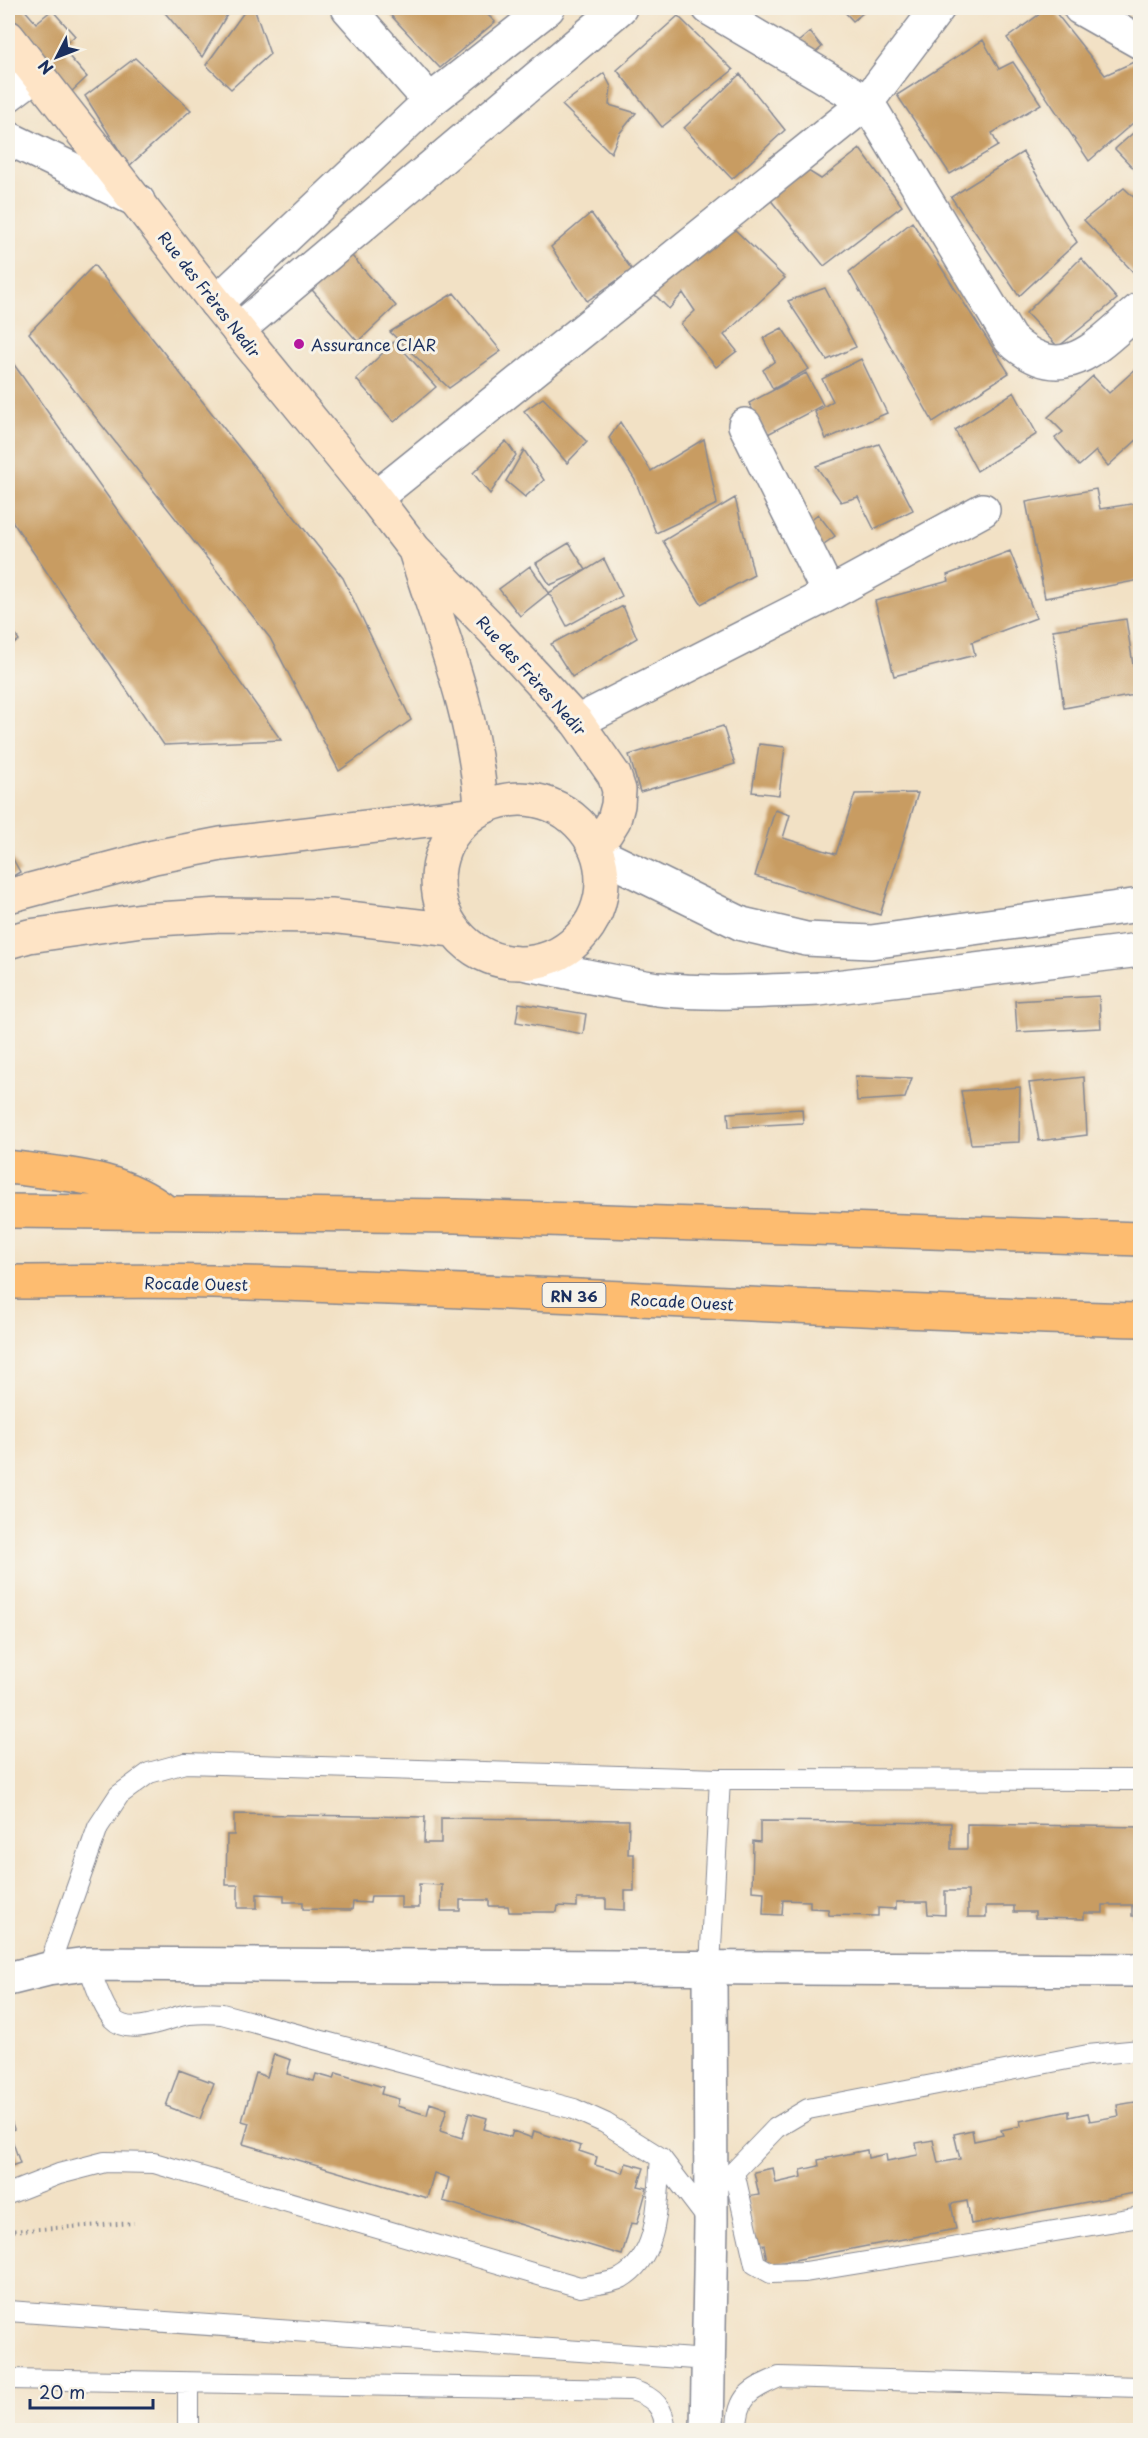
<svg xmlns="http://www.w3.org/2000/svg" width="1148" height="2438" font-family="'Playpen Sans',sans-serif">
  <style>
    .building { fill: #c89c62 }
    .lines { fill: none; stroke-linecap: round; stroke-linejoin: round }
    .service-casing { stroke: #868892; stroke-width: 22 }
    .minor-casing { stroke: #868892; stroke-width: 36 }
    .tertiary-casing { stroke: #868892; stroke-width: 36 }
    .secondary-casing { stroke: #868892; stroke-width: 36 }
    .trunk-casing { stroke: #868892; stroke-width: 36 }
    .path { stroke: #868892; stroke-width: 4; stroke-dasharray: 1.5 4.5; stroke-linecap: butt }
    .service { stroke: #fff; stroke-width: 20 }
    .minor { stroke: #fff; stroke-width: 33 }
    .tertiary { stroke: #fff; stroke-width: 33 }
    .secondary { stroke: #fee4c6; stroke-width: 33 }
    .trunk { stroke: #fdbc70; stroke-width: 33 }
    .poi-dot { fill: #b5179e; stroke: #f7f3e8; stroke-width: 2 }
    .labels { text-anchor: middle; dominant-baseline: central; stroke-width: 6; stroke-linejoin: round; paint-order: stroke }
    .shield { fill: #f7f3e8; stroke: #5d6a87; stroke-width: 1.5 }
    .shield-label { font-size: 15px; font-weight: bold; fill: #1b2f5e }
    .street-label { font-size: 16px; fill: #1b2f5e; stroke: #f7f3e8 }
    .poi-label { font-size: 16px; fill: #1b2f5e; stroke: #f7f3e8; text-anchor: start }
  </style>
  <rect width="100%" height="100%" fill="#f7f3e8"/>
  <filter id="ink" filterUnits="userSpaceOnUse"><feTurbulence type="fractalNoise" baseFrequency=".0167" numOctaves="2"/><feDisplacementMap in="SourceGraphic" scale="12" xChannelSelector="R" yChannelSelector="G"/><feConvolveMatrix kernelMatrix="1 2 1 2 8 2 1 2 1" color-interpolation-filters="sRGB"/></filter>
  <filter id="wash" filterUnits="userSpaceOnUse"><feTurbulence type="fractalNoise" baseFrequency=".008" numOctaves="4" result="noise"/><feDisplacementMap in="SourceGraphic" scale="24" xChannelSelector="R" yChannelSelector="G"/><feGaussianBlur stdDeviation="1.35" result="paint"/><feColorMatrix in="noise" values="0 0 0 0 0 0 0 0 0 0 0 0 0 0 0 0 0 1.4 0 .05"/><feComposite in="paint" operator="in"/></filter>
  <g filter="url(#wash)">
    <rect width="100%" height="100%" fill="#f2e1c5"/>
    <g id="blocks">
      <path class="building" d="M8,8H23L36,23L52,10L75,36L61,47L87,77L69,94L8,24Z
        M161,8H231L202,57Z
        M247,8H254L270,54L231,89L206,65Z
        M384,8H481L495,22L440,68Z
        M841,8H869L853,21Z
        M1048,8H1052L1105,75L1136,61L1140,67V117L1089,161L1007,38Z
        M678,16L733,70L662,127L617,70Z
        M810,32L822,47L797,68L785,53Z
        M983,40L999,69L1013,62L1041,104L992,133L998,146L950,174L897,95Z
        M135,58L191,110L129,166L85,96Z
        M604,73L611,87L609,105L636,113L619,134L611,153L562,105Z
        M740,74L785,130L732,179L684,128Z
        M1140,127V175L1115,149Z
        M860,149L902,206L824,266L769,198L805,169L821,179Z
        M1023,152L1077,242L1019,296L951,197Z
        M1124,188L1140,203V271L1136,275L1084,220Z
        M591,213L632,270L587,301L551,247Z
        M912,222L1009,373L933,422L849,272Z
        M731,226L785,278L724,335L737,351L716,367L681,324L695,311L683,293L669,309L647,287Z
        M344,247L396,306L358,342L306,283Z
        M1081,258L1117,299L1058,347L1026,313Z
        M94,265L343,578L411,720L339,771L270,638L29,333Z
        M825,288L856,347L827,360L788,301Z
        M454,293L501,351L449,388L390,332Z
        M782,328L809,369L773,389L763,370L775,361L763,338Z
        M395,341L436,387L394,422L356,379Z
        M10,359L281,740L164,745L8,515V362Z
        M861,359L887,413L826,439L815,412L833,401L822,379Z
        M1140,365V442L1138,439L1108,466L1096,451L1079,466L1055,438L1063,432L1048,417L1093,376L1109,393Z
        M806,373L823,405L766,435L749,403Z
        M1014,392L1037,434L977,471L955,430Z
        M543,398L587,442L567,463L524,411Z
        M620,422L651,471L704,439L717,504L656,533L635,480L609,438Z
        M506,441L516,455L490,494L473,473Z
        M879,444L913,510L874,529L858,497L841,502L816,466Z
        M524,450L544,480L525,497L506,481Z
        M1096,489L1100,509L1137,503L1140,519V580L1045,598L1026,502Z
        M735,498L754,575L701,604L663,541Z
        M818,514L835,536L817,549L801,527Z
        M569,543L586,570L550,585L536,563Z
        M1010,551L1036,618L972,642L975,655L894,676L875,601L949,581L947,575Z
        M604,559L622,596L567,626L549,593L520,616L499,589L530,566L549,593Z
        M623,606L637,638L572,677L551,644Z
        M1126,619L1133,665L1140,664V694L1064,708L1053,630Z
        M8,623L19,640L8,648Z
        M723,726L735,764L640,792L629,755Z
        M759,744L785,747L779,795L752,792Z
        M918,793L880,915L755,876L775,810L790,815L783,838L836,854L855,794Z
        M8,850L20,872L8,879Z
        M1099,996L1101,1028L1017,1032L1015,1001Z
        M519,1003L586,1014L583,1034L516,1022Z
        M855,1076L912,1078L905,1098L857,1101Z
        M1084,1077L1087,1135L1039,1141L1029,1083Z
        M1020,1087L1019,1142L971,1144L961,1091Z
        M802,1109L803,1123L729,1127L728,1113Z
        M234,1814L425,1817L424,1843H441V1818L629,1820L628,1854H634V1891H625V1910L606,1909V1899H577V1907L558,1906L557,1912H509L508,1906H489V1900H460V1911H441L442,1885L419,1884V1908H401V1896H371L370,1903L353,1902L352,1910L303,1909V1902H284V1895L257,1894V1908H238V1885H226L227,1835H234Z
        M760,1821L951,1823V1849H967V1824L1140,1827V1916H1132V1905H1103V1913H1084V1919L1035,1918V1912H1014V1906H986V1917H968V1891H945V1915L928,1914L927,1902H896V1909L878,1908V1916L829,1915L828,1909L810,1908V1901L783,1900L782,1915L763,1914L764,1892L752,1891L753,1841L760,1842Z
        M274,2054L291,2060L287,2074L314,2081L316,2074L334,2079L336,2073L383,2087L381,2094L399,2099L397,2106L427,2115L430,2103L447,2109L440,2131L462,2138L469,2113L487,2118L484,2129L511,2137L513,2131L532,2138L534,2131L581,2146L579,2151L597,2157L595,2165L623,2173L626,2163L644,2168L638,2186L647,2188L637,2224L631,2223L622,2255L443,2201L449,2178L434,2173L427,2198L243,2144L249,2123L242,2121L256,2073L267,2077Z
        M179,2070L214,2083L200,2119L166,2106Z
        M1135,2102L1139,2120H1140V2192L971,2224L967,2201L951,2204L956,2229L768,2265L764,2245L757,2246L747,2197L759,2195L754,2172L773,2168L776,2183L802,2177L801,2170L819,2166L818,2160L867,2150L868,2158L886,2154L887,2161L918,2155L916,2143L933,2140L938,2163L960,2159L954,2134L972,2130L974,2141L1003,2135L1001,2130L1021,2126L1020,2121L1069,2111V2117L1088,2113L1090,2121L1119,2116L1117,2105Z
        M8,2112L14,2129L9,2131L20,2163L8,2167Z"/>
    </g>
  </g>
  <g filter="url(#ink)">
    <use href="#blocks" fill-opacity="0" stroke="#868892" stroke-width="1.5"/>
    <g class="lines">
      <defs>
        <path id="service" d="M87,1964C95,1981 101,2005 113,2019C131,2038 168,2017 189,2014C200,2013 211,2013 222,2014L574,2109L605,2123L661,2158L709,2221
          M710,1966L720,1779
          M48,1969L98,1827L119,1795L149,1773L185,1763L720,1779L1140,1780
          M734,2172L755,2264L771,2273L805,2272L1140,2217
          M726,2180L776,2128L808,2109L1088,2055L1140,2050
          M8,2194L59,2174L105,2162L154,2163L580,2287C592,2284 610,2284 621,2278C661,2255 657,2199 661,2158
          M8,2311L708,2360
          M8,2379L631,2390C653,2396 665,2407 665,2430
          M188,2430V2383
          M737,2430C737,2396 750,2390 779,2377L1140,2387"/>
        <path id="minor" d="M348,8L430,101
          M938,8L867,102L1010,339C1064,390 1097,345 1140,309
          M1080,8L1140,42
          M216,303L430,101L548,8
          M238,330L620,8
          M745,425L829,594
          M375,498L867,102L709,8
          M577,722L829,594L983,510
          M8,1979L48,1969L87,1964L1140,1970
          M707,2430L711,2223L710,1966"/>
        <path id="tertiary" d="M8,95L37,73
          M8,138L138,201
          M599,854L742,924L806,939L871,942L1140,905
          M527,964C571,972 614,983 658,989C711,995 766,991 819,989L1140,950"/>
        <path id="secondary" d="M8,37L216,303L375,498L414,549L494,631L577,722L614,775L619,790L618,805L614,820L606,833L594,843
          M416,554C443,638 476,719 481,808
          M438 881a82 82 0 1 1 164 0a82 82 0 1 1-164 0Z
          M8,896L154,857L221,844L470,815
          M8,942L29,936L142,920L221,915L331,916L453,930"/>
        <path id="trunk" d="M8,1167C66,1175 117,1174 166,1212
          M8,1211L456,1216L1140,1239
          M8,1282C76,1282 144,1280 213,1282C522,1290 831,1311 1140,1320"/>
      </defs>
      <use href="#service" class="service-casing"/>
      <use href="#minor" class="minor-casing"/>
      <use href="#tertiary" class="tertiary-casing"/>
      <use href="#secondary" class="secondary-casing"/>
      <use href="#trunk" class="trunk-casing"/>
      <path class="path" d="M8,2231L134,2223"/>
      <use href="#service" class="service"/>
      <use href="#minor" class="minor"/>
      <use href="#tertiary" class="tertiary"/>
      <use href="#secondary" class="secondary"/>
      <use href="#trunk" class="trunk"/>
    </g>
  </g>
  <circle class="poi-dot" cx="299" cy="344" r="6"/>
  <g class="labels">
    <rect class="shield" x="542.5" y="1283" width="63" height="24" rx="4.5"/>
    <g class="shield-label">
      <text x="574" y="1295">RN 36</text>
    </g>
    <g class="street-label">
      <text transform="translate(210 294) rotate(52)">Rue des Frères Nedir</text>
      <text transform="translate(532 675) rotate(48)">Rue des Frères Nedir</text>
      <text transform="translate(196 1283) rotate(1)">Rocade Ouest</text>
      <text transform="translate(682 1301) rotate(3)">Rocade Ouest</text>
    </g>
    <g class="poi-label">
      <text x="311" y="344">Assurance CIAR</text>
    </g>
  </g>
  <rect width="1148" height="2438" fill="none" stroke="#f7f3e8" stroke-width="30"/>
  <g transform="translate(57 57) rotate(228)" stroke="#f7f3e8" stroke-width="4.5" paint-order="stroke">
  <path d="M0-4.5L10 22L0 15L-10 22Z" fill="#1b2f5e"/>
  <text y="-9" font-size="16" font-weight="bold" text-anchor="middle" fill="#1b2f5e">N</text>
  </g>
  <path d="M30 2399v9h123v-9" fill="none" stroke="#1b2f5e" stroke-width="3"/>
  <text x="39" y="2399" font-size="18" fill="#1b2f5e" stroke="#f7f3e8" stroke-width="4.5" paint-order="stroke">20 m</text>
</svg>
